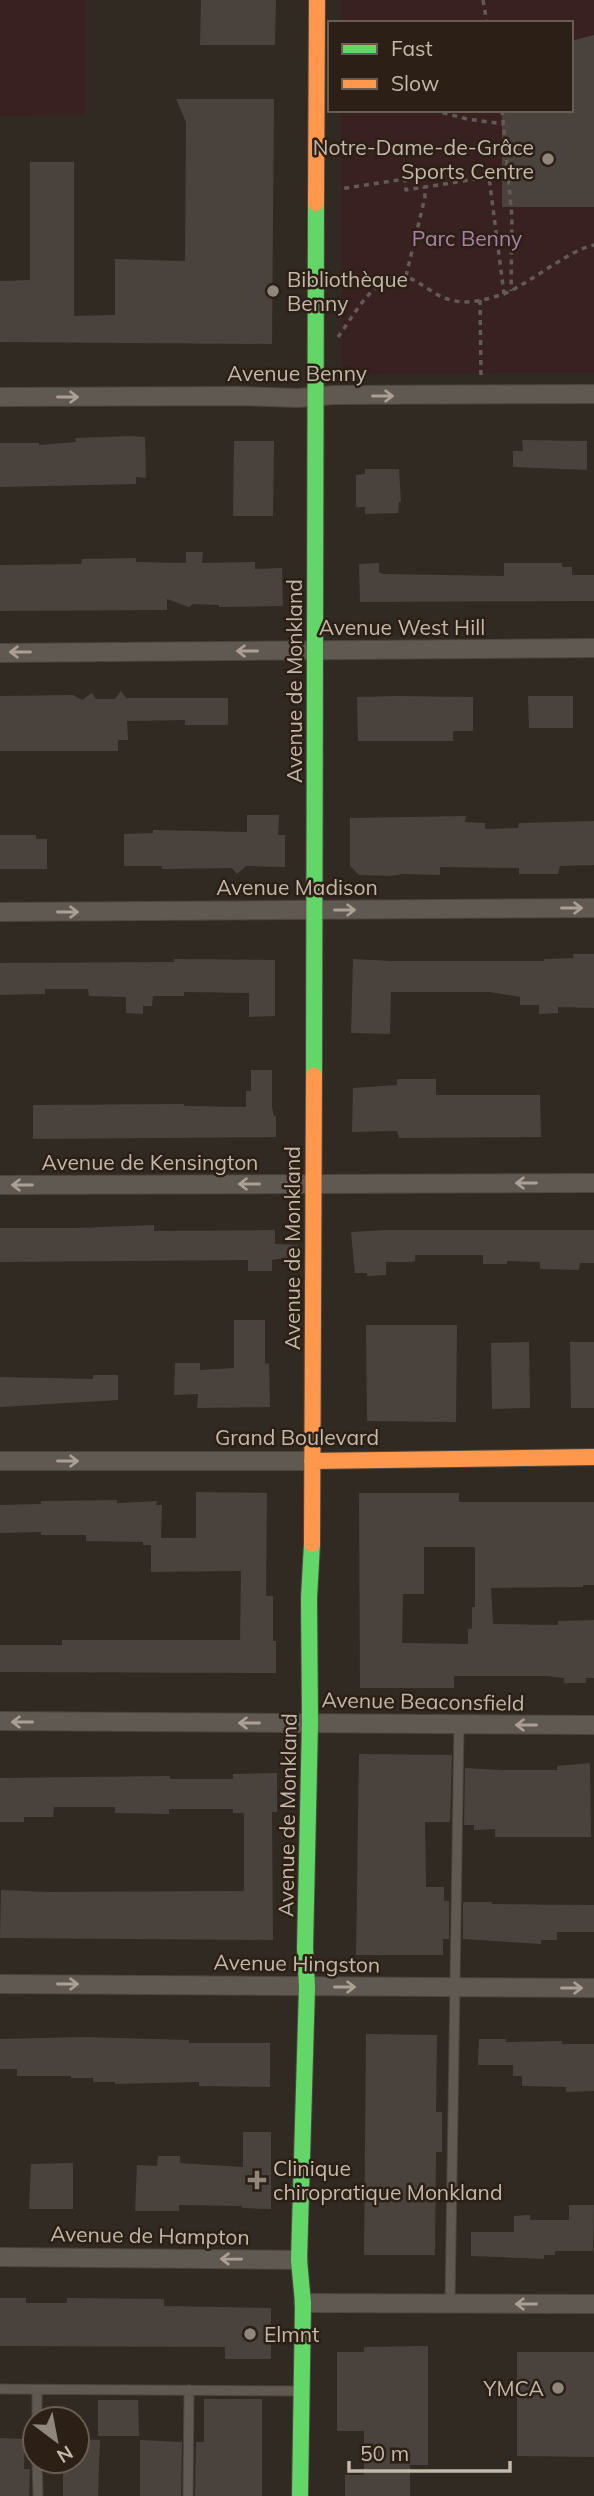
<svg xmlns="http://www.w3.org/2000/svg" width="594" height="2496" font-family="Mulish,sans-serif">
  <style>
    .green { fill: #392121 }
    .building { fill: #4a433d; fill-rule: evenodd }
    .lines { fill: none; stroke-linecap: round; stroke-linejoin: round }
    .lane-casing { stroke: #4a453f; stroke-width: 11 }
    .street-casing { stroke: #4a453f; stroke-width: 20 }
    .fast-casing { stroke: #4e4740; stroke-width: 18 }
    .slow-casing { stroke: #4e4740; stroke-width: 18 }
    .path { stroke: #645b55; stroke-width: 3.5; stroke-dasharray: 5 5; stroke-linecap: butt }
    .lane { stroke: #605952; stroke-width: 9 }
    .street { stroke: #605952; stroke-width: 18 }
    .fast { stroke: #63d668; stroke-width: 16 }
    .slow { stroke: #ff974d; stroke-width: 16 }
    .oneway { stroke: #aca094 }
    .poi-dot { fill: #91867b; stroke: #2c2016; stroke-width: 2.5 }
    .labels { text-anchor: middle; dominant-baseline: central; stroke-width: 5; stroke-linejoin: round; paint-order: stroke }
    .poi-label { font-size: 21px; fill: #c5b8aa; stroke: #2c2016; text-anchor: start }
    .park-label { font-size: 21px; fill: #ac80a6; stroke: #2c2016 }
    .street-label { font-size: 21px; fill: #c5b8aa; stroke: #2c2016 }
  </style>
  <rect width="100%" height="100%" fill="#312a23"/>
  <path class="green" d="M0,0H86V115L0,116Z
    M341,0H594V373L348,374L342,370L341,110H571V23H341Z"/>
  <path class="building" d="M201,0H276L275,45H200Z
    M594,35V207H502V110H571V41Z
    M176,99H274L272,344L0,342V281L30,280V162H74V316L115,315V259L185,261L186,122Z
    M132,436L145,437L146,478L136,477V484L0,487V443H39V445L76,442L75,438Z
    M522,440L587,441V470L513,467V451H523Z
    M234,441H274L273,516H233Z
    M365,469H399L401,502H399L398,513L365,514V507H356V475L365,474Z
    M186,552H203L202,563L253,562H255V569L282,568L283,606L219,607V605L193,604L189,607L167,599V610L0,611V565L81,564L82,559L136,558V562L186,563Z
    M379,563V572L383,574L504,576V563H562V567H572V575H594V601L360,602L359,564Z
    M121,691L126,698H228V725H185V720L127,721L128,740H118V751H0V696L73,695L82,700L92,693L96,699H115Z
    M397,696L473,697V731H453V741H358L357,697Z
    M528,696H573V728H529Z
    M247,815H279L278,835H285V867L246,866L237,874L232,868L162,869V866H124V834L153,833V830L247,832Z
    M466,816L465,822L485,823V829L518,828L519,823L594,821V865L560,866L558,874H519V868L440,867V875L403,874L390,876L359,875L350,866V818Z
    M0,835H36V839H47V869H0Z
    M573,954H594V1008L558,1007V1013L539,1014V1005H520V997L490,992H391L390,1034L351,1033L353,959L392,961H544V959L574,958Z
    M174,959L275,960V1016L249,1017V993L184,992V996H153L152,1006H143V1014L126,1013V997L89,996L88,989H45V994L0,995V963L174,962Z
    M251,1070H272V1107L274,1116H276V1137L33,1139V1105L184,1104V1106L246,1107V1091H251Z
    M397,1079H436V1095H540L541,1137L399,1138L397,1131L352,1132L353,1088L397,1085Z
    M154,1225V1231L275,1230V1244L298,1245V1256L272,1260V1271H248V1260L0,1262V1228H78Z
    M386,1230H594V1263H580L579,1270L540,1269V1262L507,1261V1264H483V1255H415V1261L411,1262H386V1275L367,1276V1273H355L351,1232Z
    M234,1320H265V1364L269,1363L270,1407L197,1408L198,1394L174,1395L175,1363H200V1370L234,1368Z
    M366,1325H457L456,1422L367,1421Z
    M529,1342L530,1408L492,1409L491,1343Z
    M570,1342H594V1408H571Z
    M93,1375H118V1400L0,1407V1377L93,1379Z
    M196,1492L267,1493L266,1596H273V1641H276V1673L0,1672V1645H62V1640H240L241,1571L151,1572V1545H143V1542L86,1541V1535H41V1532L0,1533V1505L41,1504V1501L117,1500V1503L157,1501L156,1505H162L161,1538H196Z
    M359,1493H459V1502H594V1585H583V1587L491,1588L493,1624L558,1625V1621L594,1620V1678H586V1683H564V1678L547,1676H454V1688H360ZM424,1547H475V1607H472V1629H468V1644L402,1643L403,1594H424Z
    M359,1754L452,1755L450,1822H425L426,1887H444V1901H449V1939H443V1955H356Z
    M590,1763L591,1837H495V1829L474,1830V1825H464L465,1768L502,1770H557V1766Z
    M277,1773V1812H272L273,1940L0,1938L1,1890L48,1892L244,1891V1813H233V1809H169V1814L115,1813V1807H54L53,1817H24V1822H0V1778L170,1776V1779H233V1774Z
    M463,1902H492V1904L594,1905V1932H557V1940H541V1944L463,1939Z
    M366,2034L437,2035L436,2112H442V2152H436L435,2255H364Z
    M83,2037L189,2040V2043H270V2087L199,2086V2082L115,2084V2082H93V2078H71V2076H17V2069H0V2039Z
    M479,2039H506V2042L562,2041V2044H594V2091L566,2092V2087L522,2086V2076H513V2065H478Z
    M243,2132H271V2209L242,2208V2206L179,2205V2211H135L137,2165L157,2166L158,2156H180V2163L243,2167Z
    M73,2163V2209H29L31,2164Z
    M569,2205H594L593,2251H555V2255H544V2259L471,2256V2232H514V2216L530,2215V2220H569Z
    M0,2298H26V2303H67V2298L164,2299V2306L271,2308V2359H225V2347L0,2346Z
    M428,2346V2465H410V2496H345V2475H364V2431H337V2352H364V2347Z
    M517,2352H594V2457L517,2456Z
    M204,2399H262V2496H195L196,2442H204Z
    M98,2400H138L139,2436H98Z
    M0,2438L25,2439L24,2469H30L29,2496H0Z
    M77,2439L100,2440L98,2496H63V2461H77Z
    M140,2440L182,2442L181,2496H140Z"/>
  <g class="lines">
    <defs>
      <path id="lane" d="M450,2303L459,1724
        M0,2389L299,2391
        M37,2390V2419
        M37,2461L38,2496
        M188,2496L189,2390"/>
      <path id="street" d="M0,397L239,396L298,398L334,395L594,394
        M0,653L594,648
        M0,912L594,908
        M0,1185L594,1183
        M0,1461H312
        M0,1721L594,1725
        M0,1984L594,1988
        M0,2257L299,2260
        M303,2303L594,2304"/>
      <path id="fast" d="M314,1076L316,203
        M300,2496L303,2303L299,2260L307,1987L305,1948L310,1722L309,1598L312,1544"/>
      <path id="slow" d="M316,203L317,0
        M312,1461L594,1457
        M312,1544L314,1076"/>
    </defs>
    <use href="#lane" class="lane-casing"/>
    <use href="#street" class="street-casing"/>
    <use href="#fast" class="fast-casing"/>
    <use href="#slow" class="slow-casing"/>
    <path class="path" d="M483,0L487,23
      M433,110L467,119L504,124
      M502,110L512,218L511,291
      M406,276L425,197L424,187
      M504,294C532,282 569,250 594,245
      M480,300L481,375
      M338,337C351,319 364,295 383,282C410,264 425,294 451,300C469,305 487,299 504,294L489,177L406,190L405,179L339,189"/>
    <use href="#lane" class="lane"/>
    <use href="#street" class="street"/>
    <use href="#fast" class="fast"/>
    <use href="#slow" class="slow"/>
  </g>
  <defs><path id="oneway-shaft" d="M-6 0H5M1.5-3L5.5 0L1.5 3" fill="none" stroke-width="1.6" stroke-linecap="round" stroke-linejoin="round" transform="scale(1.75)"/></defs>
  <g class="oneway">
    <use href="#oneway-shaft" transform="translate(383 396)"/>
    <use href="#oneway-shaft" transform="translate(68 397)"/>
    <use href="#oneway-shaft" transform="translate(247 651) rotate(180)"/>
    <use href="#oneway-shaft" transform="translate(20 652) rotate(180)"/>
    <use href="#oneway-shaft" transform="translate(572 908)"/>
    <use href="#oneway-shaft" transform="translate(345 910)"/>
    <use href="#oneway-shaft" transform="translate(68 912)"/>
    <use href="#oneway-shaft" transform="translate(526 1183) rotate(180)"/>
    <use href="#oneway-shaft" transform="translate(249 1184) rotate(180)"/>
    <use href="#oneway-shaft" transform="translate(22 1185) rotate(180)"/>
    <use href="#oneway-shaft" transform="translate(68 1461)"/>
    <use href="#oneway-shaft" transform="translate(22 1722) rotate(-180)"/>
    <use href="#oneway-shaft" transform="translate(249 1723) rotate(180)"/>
    <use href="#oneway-shaft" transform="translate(526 1725) rotate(-180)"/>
    <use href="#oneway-shaft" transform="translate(68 1984)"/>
    <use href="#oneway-shaft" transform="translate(345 1987)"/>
    <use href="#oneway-shaft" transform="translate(572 1988)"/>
    <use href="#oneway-shaft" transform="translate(231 2259) rotate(-179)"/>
    <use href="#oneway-shaft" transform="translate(526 2304) rotate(-180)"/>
  </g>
  <g class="poi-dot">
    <circle cx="548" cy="159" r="7"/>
    <circle cx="273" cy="291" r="7"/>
    <path d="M253.5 2169.5h7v7h7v7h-7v7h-7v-7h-7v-7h7z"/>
    <circle cx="250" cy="2334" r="7"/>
    <circle cx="558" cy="2388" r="7"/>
  </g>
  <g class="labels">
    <g class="poi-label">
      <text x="534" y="147" text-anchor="end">Notre-Dame-de-Grâce<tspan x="534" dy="24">Sports Centre</tspan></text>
      <text x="287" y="279">Bibliothèque<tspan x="287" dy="24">Benny</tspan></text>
      <text x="273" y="2168">Clinique<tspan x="273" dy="24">chiropratique Monkland</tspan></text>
      <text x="264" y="2334">Elmnt</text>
      <text x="544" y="2388" text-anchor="end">YMCA</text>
    </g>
    <g class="park-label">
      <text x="467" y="238">Parc Benny</text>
    </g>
    <g class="street-label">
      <text x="297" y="373">Avenue Benny</text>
      <text x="402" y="627">Avenue West Hill</text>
      <text transform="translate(294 681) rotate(-90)">Avenue de Monkland</text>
      <text x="297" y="887">Avenue Madison</text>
      <text x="150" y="1162">Avenue de Kensington</text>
      <text transform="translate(292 1248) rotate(-90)">Avenue de Monkland</text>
      <text x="297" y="1437">Grand Boulevard</text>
      <text transform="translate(423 1701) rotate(1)">Avenue Beaconsfield</text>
      <text transform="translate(287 1815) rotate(-89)">Avenue de Monkland</text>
      <text transform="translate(297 1963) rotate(1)">Avenue Hingston</text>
      <text transform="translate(150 2235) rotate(1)">Avenue de Hampton</text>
    </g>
  </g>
  <rect x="328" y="21" width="245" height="91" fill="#2c2016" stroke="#695d51" stroke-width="2"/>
  <rect x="342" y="44" width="35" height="10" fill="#63d668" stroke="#695d51" stroke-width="2"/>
  <text x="391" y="56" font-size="21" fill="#c5b8aa">Fast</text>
  <rect x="342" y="79" width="35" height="10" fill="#ff974d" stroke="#695d51" stroke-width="2"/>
  <text x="391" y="91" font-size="21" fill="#c5b8aa">Slow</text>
  <g transform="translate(56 2440) rotate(148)"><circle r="33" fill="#2c2016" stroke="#695d51" stroke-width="2"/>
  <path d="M0-5L12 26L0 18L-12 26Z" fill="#91867b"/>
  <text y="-10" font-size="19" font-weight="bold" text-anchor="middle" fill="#c5b8aa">N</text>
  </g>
  <path d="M349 2461v10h161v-10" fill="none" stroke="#c5b8aa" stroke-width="3.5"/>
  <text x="360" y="2461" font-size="21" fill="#c5b8aa" stroke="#2c2016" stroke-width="5" paint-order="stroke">50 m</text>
</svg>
